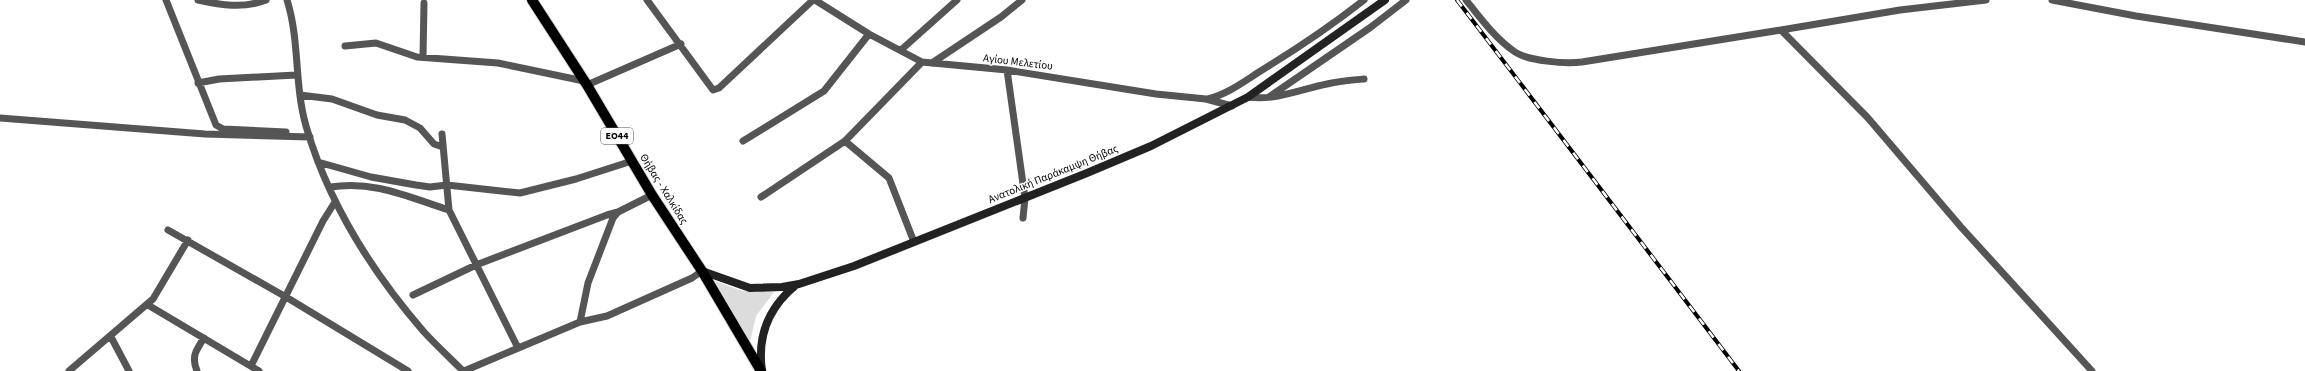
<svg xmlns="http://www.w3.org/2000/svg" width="2305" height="371" font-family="'Source Sans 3',sans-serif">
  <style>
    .green { fill: #dcdcdc }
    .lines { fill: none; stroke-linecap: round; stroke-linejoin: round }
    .primary-casing { stroke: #dbdbdb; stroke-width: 12 }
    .street { stroke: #555; stroke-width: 7 }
    .secondary { stroke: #222; stroke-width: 8 }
    .primary { stroke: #000; stroke-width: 10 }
    .rail-casing { stroke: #000; stroke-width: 4 }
    .rail { stroke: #fff; stroke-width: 2.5; stroke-dasharray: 8; stroke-linecap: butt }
    .labels { text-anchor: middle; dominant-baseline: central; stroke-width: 3; stroke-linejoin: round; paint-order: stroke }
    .shield { fill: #fff; stroke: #4c4c4c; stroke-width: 1 }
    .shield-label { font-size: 10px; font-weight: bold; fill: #000 }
    .street-label { font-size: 11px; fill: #000; stroke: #fff }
  </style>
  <rect width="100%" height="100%" fill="#fff"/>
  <path class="green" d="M715,281L742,291L774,292L756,316L750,342Z"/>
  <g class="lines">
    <defs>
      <path id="primary" d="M532,0L587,85L652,195L702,271L761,371"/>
    </defs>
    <use href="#primary" class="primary-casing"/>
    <path class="street" d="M166,0L216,125L223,129L286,132
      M198,0C221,5 243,9 266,0
      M287,0C300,41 294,84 306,126C328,202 372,272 424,332C436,345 450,358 463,371
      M647,0L713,90L719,88L813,0
      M815,0L869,34L922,62L1007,70L1156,94L1206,99L1232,106
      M1466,0C1481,19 1495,38 1515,52C1528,61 1565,64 1582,62L1781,30L1868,118L1961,227L2092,371
      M2052,0L2136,16L2305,42
      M1781,30L1900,10L1986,0
      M345,46L376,43L417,57L498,63L584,81
      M901,50L957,0
      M423,57L424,3
      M932,63L1001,17L1022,0
      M1007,70L1025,198L1023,218
      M198,83L219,79L296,75
      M587,85L681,44
      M300,95L332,99L377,115L405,120L420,128L434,144L443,147
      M1248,97C1275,101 1302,89 1327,84C1339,81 1352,80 1364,79
      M1269,97L1371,27L1406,0
      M1208,99C1227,94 1242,83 1259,72C1295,50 1331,26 1364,0
      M0,118L205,134L310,137
      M442,134L449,210L518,348
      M743,141L824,91L869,34
      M845,141L889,178L914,242
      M318,162L371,177L416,185L430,187L447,185L520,193L576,179L632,161
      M330,187C374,180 408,197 449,210
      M761,197L845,141L922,62
      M168,230L286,297L408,371
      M413,295L476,265L607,215L618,212
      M148,305L259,371
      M580,322L588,283L613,218L618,212L652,195
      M111,337L129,371
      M251,366L323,221L335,202
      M69,371L153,299L188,240
      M197,371C191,357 196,350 204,338
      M464,371L580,322L607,316L692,278L702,271"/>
    <path class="secondary" d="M702,271L750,288L782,287L799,284L854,266L1087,173L1151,146L1248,97L1385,0
      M762,371C757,336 769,307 796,285"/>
    <use href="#primary" class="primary"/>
    <defs>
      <path id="rail" d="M1457,0L1739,371"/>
    </defs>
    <use href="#rail" class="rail-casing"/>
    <use href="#rail" class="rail"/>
  </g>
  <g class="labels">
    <rect class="shield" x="601" y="128" width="32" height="16" rx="3"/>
    <g class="shield-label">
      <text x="617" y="136">ΕΟ44</text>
    </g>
    <g class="street-label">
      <text transform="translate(1018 62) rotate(7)">Αγίου Μελετίου</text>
      <text transform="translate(1053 174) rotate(-22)">Ανατολική Παράκαμψη Θήβας</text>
      <text transform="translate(664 189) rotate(58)">Θήβας - Χαλκίδας</text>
    </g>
  </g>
</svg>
